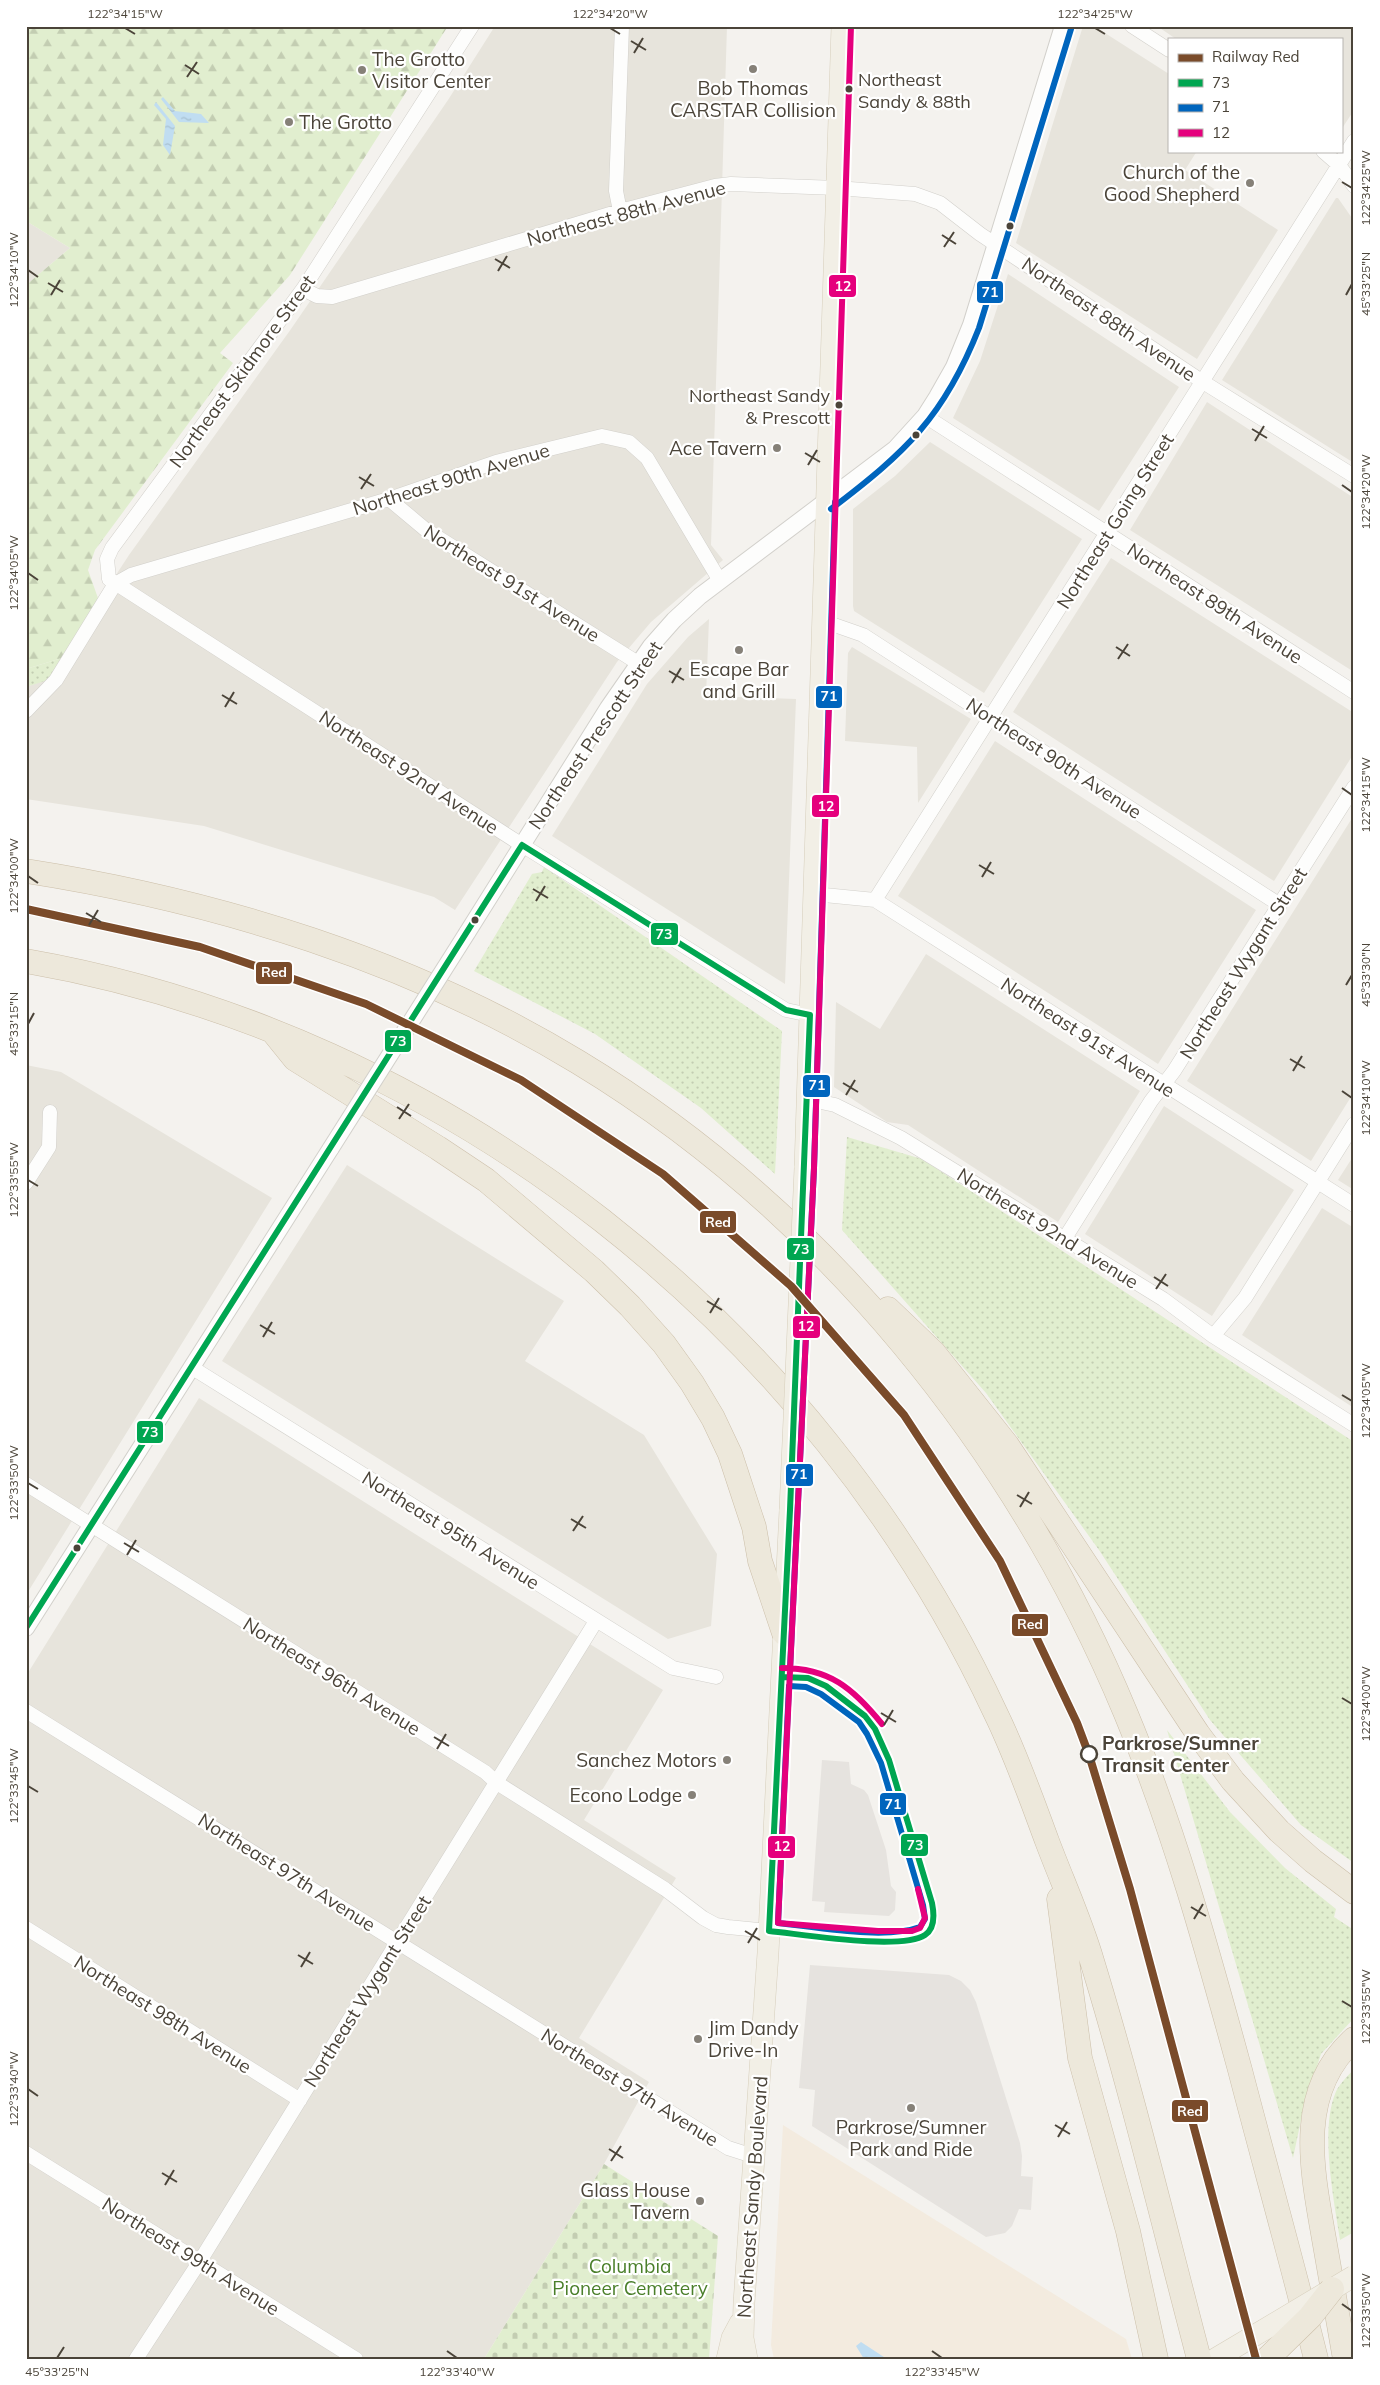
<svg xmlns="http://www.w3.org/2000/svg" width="1380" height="2385" font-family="Mulish,sans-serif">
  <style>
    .residential { fill: #e7e4dc }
    .commercial { fill: #f3ebdf }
    .grass { fill: url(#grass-dots) }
    .forest { fill: url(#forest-firs) }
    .cemetery { fill: url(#cemetery-stones) }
    .parking { fill: #e6e3df }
    .water { fill: url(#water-ripples) }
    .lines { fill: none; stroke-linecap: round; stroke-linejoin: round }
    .minor-casing { stroke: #d2d0cb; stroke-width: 15 }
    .tertiary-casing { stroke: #d2d0cb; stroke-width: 18 }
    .primary-casing { stroke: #d6cebb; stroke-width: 22 }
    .motorway-casing { stroke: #ccbfa9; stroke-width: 25 }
    .minor { stroke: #fdfdfc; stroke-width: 14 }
    .tertiary { stroke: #fdfdfc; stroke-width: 16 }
    .primary { stroke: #f2efe6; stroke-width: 21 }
    .motorway { stroke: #ede8db; stroke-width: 24 }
    .tertiary-bridge-casing { stroke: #d2d0cb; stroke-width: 18; stroke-linecap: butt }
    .primary-bridge-casing { stroke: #d6cebb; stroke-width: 22; stroke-linecap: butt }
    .motorway-bridge-casing { stroke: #ccbfa9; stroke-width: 25; stroke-linecap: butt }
    .tertiary-bridge { stroke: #fdfdfc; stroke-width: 16 }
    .primary-bridge { stroke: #f2efe6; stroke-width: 21 }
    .motorway-bridge { stroke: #ede8db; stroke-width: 24 }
    .bus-1-casing { stroke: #fff; stroke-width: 10 }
    .bus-2-casing { stroke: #fff; stroke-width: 10 }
    .bus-3-casing { stroke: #fff; stroke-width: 10 }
    .bus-1 { stroke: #00a651; stroke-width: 6 }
    .bus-2 { stroke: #0065bd; stroke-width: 6 }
    .bus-3 { stroke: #e5007d; stroke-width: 6 }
    .rail-1-casing { stroke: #fff; stroke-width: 11 }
    .rail-1 { stroke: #7a4b2a; stroke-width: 8 }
    .ticks { fill: none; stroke: #4b4439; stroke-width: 2 }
    .poi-dot { fill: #868178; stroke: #fff; stroke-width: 2 }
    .bus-dot { fill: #4b4439; stroke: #fff; stroke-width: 2 }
    .stop-dot { fill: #fff; stroke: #4b4439; stroke-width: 2.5 }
    .labels { text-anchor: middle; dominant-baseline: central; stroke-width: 4.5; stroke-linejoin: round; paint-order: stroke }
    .bus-label { font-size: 18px; fill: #4b4439; stroke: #fff; text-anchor: start }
    .poi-label { font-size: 19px; fill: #4b4439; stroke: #fff; text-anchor: end }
    .street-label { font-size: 19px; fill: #4b4439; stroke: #fff }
    .stop-label { font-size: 19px; font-weight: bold; fill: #4b4439; stroke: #fff; text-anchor: start }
    .park-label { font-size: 19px; fill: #4a7f2a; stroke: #fff }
    .line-badge { stroke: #fff; stroke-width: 2 }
    .badge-label { font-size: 14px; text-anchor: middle; font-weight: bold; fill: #fff }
    .neatline { fill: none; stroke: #4b4439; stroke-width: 2 }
    .ticks-label { font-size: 12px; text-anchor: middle; fill: #4b4439 }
  </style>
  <defs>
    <pattern id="grass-dots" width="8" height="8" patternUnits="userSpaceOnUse" patternTransform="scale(1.25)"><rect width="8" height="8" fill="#e1eecf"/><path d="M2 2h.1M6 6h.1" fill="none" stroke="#c3cdb2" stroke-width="1.8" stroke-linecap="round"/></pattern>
    <pattern id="forest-firs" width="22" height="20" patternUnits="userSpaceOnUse" patternTransform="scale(1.25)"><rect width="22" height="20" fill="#e1eecf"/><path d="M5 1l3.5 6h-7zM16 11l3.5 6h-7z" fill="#c3cdb2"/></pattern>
    <pattern id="cemetery-stones" width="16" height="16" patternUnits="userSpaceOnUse" patternTransform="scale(1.25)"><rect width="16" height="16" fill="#e1eecf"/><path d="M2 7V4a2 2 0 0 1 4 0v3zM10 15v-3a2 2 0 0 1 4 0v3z" fill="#c3cdb2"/></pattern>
    <pattern id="water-ripples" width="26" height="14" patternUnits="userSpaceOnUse" patternTransform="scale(1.25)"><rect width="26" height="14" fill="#c0ddf1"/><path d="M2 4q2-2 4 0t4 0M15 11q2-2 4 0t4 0" fill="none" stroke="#a6bfcf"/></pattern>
  </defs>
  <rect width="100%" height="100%" fill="#f4f2ee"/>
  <path class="residential" d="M495,26H727L711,545L723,560L651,622L617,662L455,910L434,897L204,826L26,799V687L48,679L129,555L291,329L448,100Z
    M1083,26H1094L1169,74V151H1197L1185,170L1278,230L1197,359L1016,243Z
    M1157,26H1354V110L1341,130V39H1176Z
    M1336,198H1338L1354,221V463L1222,380Z
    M26,221L70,248L26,285Z
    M1008,274L1179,387L1099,511L953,418L980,361Z
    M1207,402L1354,498V672L1130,530Z
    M930,442L1082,539L984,693L854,611L853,606V509L895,476Z
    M1111,558L1354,713V753L1274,881L1013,712Z
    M709,619L706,696L796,699L785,984L552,836L647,684L688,637Z
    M852,647L971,719L918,803L917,747L845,741L848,653Z
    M995,741L1256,910L1158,1064L898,896Z
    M1354,815V1092L1311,1161L1187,1081Z
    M926,954L1140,1091L1058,1222L908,1125L887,1122L834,1087L836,1002L880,1029Z
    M26,1065L61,1072L272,1198L26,1595Z
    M1164,1106L1294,1190L1212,1316L1085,1234Z
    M1354,1155V1190L1338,1180Z
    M347,1165L564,1301L525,1361L644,1435L717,1554L711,1626L668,1639L222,1361Z
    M1322,1208L1354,1228V1408L1242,1335Z
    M199,1398L663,1690L584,1820L676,1878L579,2038L649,2082L604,2164L484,2359H26V1676Z"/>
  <path class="commercial" d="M783,2125L1126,2339L1132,2359H774L771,2345Z"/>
  <path class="grass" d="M62,658L48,680L26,687V669Z
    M544,867L782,1031L775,1174L701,1108L595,1034L474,971L532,874L542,872Z
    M847,1137L922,1159L1354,1442V1863L1301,1825L1210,1720L1099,1550L986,1393L842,1230Z
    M1167,1730L1230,1812L1285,1868L1336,1909L1334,1917L1354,1930V2018L1321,2054L1304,2106L1293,2158Z
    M1354,2069V2232L1340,2240C1334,2200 1320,2132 1335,2094C1338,2085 1348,2076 1354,2069Z"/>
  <path class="forest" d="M26,26H448L290,275L220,353L233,363L95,550L88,570L99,601L62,658L26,669V285L70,248L26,221Z"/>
  <path class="cemetery" d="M604,2164L718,2236L709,2359H484Z"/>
  <path class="parking" d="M822,1760L849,1762L851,1784L864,1790L868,1795L886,1850L891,1886L896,1892L895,1910L889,1916L824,1912L825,1902L812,1901Z
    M810,1965L949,1975L961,1981L970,1990L976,2002L1020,2143L1022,2156L1021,2176L1033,2177L1031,2210L1019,2209L1012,2226L1005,2233L986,2237L812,2126L815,2090L799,2088Z"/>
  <path class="water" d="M163,97L175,111L201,114L209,123L179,122L161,99Z
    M156,102L175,126L170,155L163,145L166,119L154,105Z
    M861,2342L887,2359H864L856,2346Z"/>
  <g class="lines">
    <defs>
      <path id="minor" d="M472,26L303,289L112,548L107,559L109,579L522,845L786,1010L810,1015
        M1132,26L1169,50
        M1323,151L1339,165L1354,186
        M620,211L616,191L622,26
        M303,289L317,296L332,297L620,211L715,186L731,184L837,188L915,194L940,203L980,234L1203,382L1354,476
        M925,416L1354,692
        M389,499L426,530L638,663
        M823,621L863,635L1280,905
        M26,711L56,680L115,584L131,575L389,499L496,462L602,436L629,442L647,458L720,581
        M814,894L875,900L1354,1205
        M875,900L1354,141
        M807,1099L835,1105L901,1138L1163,1299L1213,1336L1354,1425
        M26,1183L49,1147L50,1112
        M1065,1238L1151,1101L1174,1071L1354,787
        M1213,1336L1245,1298L1354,1124
        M191,1367L673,1668L716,1677
        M26,1484L485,1772L497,1783L665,1889L703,1918L716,1925L728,1927L769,1931
        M26,1711L728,2148L753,2156
        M26,1928L300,2100
        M26,2153L356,2359
        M136,2359L200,2261L596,1621"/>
      <path id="tertiary" d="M467,933L608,708L651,646L674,620L700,596L895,449L925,416L937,397L954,367L971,325L1063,26
        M26,1628L331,1148"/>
      <path id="primary" d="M805,1168L842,26
        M727,2359L732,2338L740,2323
        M747,2359L743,2338L744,2303L768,1953L790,1510
        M1215,2359L1247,2340"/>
      <path id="motorway" d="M26,871C218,901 412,961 578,1062C824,1211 1016,1449 1126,1714C1174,1829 1207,1949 1240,2070C1265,2166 1292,2262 1316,2359
        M26,961C448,1035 816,1327 996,1714C1016,1755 1031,1798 1047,1841C1062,1881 1080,1920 1092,1961C1132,2092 1164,2226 1199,2359
        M274,1033L295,1059L438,1148L486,1180L594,1271L630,1306L664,1344L692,1383L713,1418L730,1454L754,1527L760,1561L784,1633
        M888,1309L934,1353L1007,1445L1198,1734L1233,1781L1279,1831L1313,1861L1354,1892
        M1059,1899L1080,2058L1128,2231L1156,2359
        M1345,2359C1338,2319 1331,2279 1324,2239C1312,2170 1295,2092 1354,2039"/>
    </defs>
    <use href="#minor" class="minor-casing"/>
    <use href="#tertiary" class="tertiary-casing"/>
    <use href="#primary" class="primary-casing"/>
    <use href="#motorway" class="motorway-casing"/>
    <use href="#minor" class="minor"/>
    <use href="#tertiary" class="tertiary"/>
    <use href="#primary" class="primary"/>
    <use href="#motorway" class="motorway"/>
    <defs>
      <path id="tertiary-bridge" d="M331,1148L467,933"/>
      <path id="primary-bridge" d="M790,1510L805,1168
        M1247,2340L1354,2276"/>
      <path id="motorway-bridge" d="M1267,2359L1310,2317L1332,2289"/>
    </defs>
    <use href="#tertiary-bridge" class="tertiary-bridge-casing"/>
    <use href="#primary-bridge" class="primary-bridge-casing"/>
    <use href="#motorway-bridge" class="motorway-bridge-casing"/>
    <use href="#tertiary-bridge" class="tertiary-bridge"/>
    <use href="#primary-bridge" class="primary-bridge"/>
    <use href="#motorway-bridge" class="motorway-bridge"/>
    <defs>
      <path id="bus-1" d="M522,845L786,1010L810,1015
        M26,1628L522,845
        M782,1677L808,1678L826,1686L865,1716L875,1729L889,1760L932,1903C934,1913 936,1928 925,1935C900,1951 801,1934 769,1931L790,1510L810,1015"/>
      <path id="bus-2" d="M831,509C906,452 944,417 979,328L1071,29
        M790,1669L814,1168L835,502
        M789,1686L806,1687L821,1694L859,1722L867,1734L881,1763L923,1905L925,1919L920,1927C885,1940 817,1927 778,1923Z"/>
      <path id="bus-3" d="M851,26L814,1168L778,1923L878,1931H912L920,1928L925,1918L918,1889
        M782,1668C829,1668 853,1688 882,1724"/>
    </defs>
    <use href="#bus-1" class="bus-1-casing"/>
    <use href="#bus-2" class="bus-2-casing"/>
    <use href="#bus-3" class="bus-3-casing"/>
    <use href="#bus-1" class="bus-1"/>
    <use href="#bus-2" class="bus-2"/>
    <use href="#bus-3" class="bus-3"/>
    <defs>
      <path id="rail-1" d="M26,909L200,947L366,1004L521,1080L663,1174L791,1286L904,1415L1000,1561L1077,1723L1089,1755L1130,1889L1256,2359"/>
    </defs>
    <use href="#rail-1" class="rail-1-casing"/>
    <use href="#rail-1" class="rail-1"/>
  </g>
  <path class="ticks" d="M125,28L135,34M610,28L620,34M1095,28L1105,34M631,41L646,50M634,53L643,38M185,65L199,74M187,77L197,62M1342,182L1352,188M942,235L956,244M944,247L954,232M495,259L510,268M28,270L38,277M498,271L507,256M48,283L63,292M51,295L60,280M1346,295L1352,284M1252,429L1267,438M1255,441L1264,426M805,453L820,462M808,465L817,450M359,477L374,486M1342,485L1352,492M361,489L371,474M28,573L38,580M1116,647L1130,656M1118,659L1128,644M669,671L684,680M672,683L681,668M222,695L237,704M225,707L234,692M1342,788L1352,795M979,865L994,874M28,876L38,883M982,877L991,862M533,889L548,898M536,901L545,886M86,913L101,922M89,925L98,910M1346,985L1352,975M28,1024L34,1013M1290,1059L1305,1068M1293,1071L1302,1056M843,1083L858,1092M1342,1091L1352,1098M846,1095L855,1080M397,1107L411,1116M399,1119L409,1104M28,1180L38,1186M1154,1277L1168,1286M1156,1289L1166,1274M707,1301L722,1310M710,1313L719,1298M260,1325L275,1334M263,1337L272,1322M1342,1395L1352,1401M28,1483L38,1489M1017,1495L1032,1504M1020,1507L1029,1492M571,1519L586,1528M573,1531L583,1516M124,1543L139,1552M127,1555L136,1540M1342,1698L1352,1704M881,1713L896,1722M884,1725L893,1710M434,1737L449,1746M437,1749L446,1734M28,1786L38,1792M1191,1907L1206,1916M1194,1919L1203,1904M745,1931L760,1940M748,1943L757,1928M298,1955L313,1964M301,1967L310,1952M1342,2001L1352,2007M28,2089L38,2096M1055,2125L1070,2134M1058,2137L1067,2122M609,2149L623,2158M611,2161L621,2146M162,2173L177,2182M165,2185L174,2170M1342,2304L1352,2311M447,2351L457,2358M932,2351L942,2358M57,2358L64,2347"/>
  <g class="poi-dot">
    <circle cx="753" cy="69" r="5"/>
    <circle cx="362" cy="70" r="5"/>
    <circle cx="289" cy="122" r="5"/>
    <circle cx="1250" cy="183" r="5"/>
    <circle cx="777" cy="448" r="5"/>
    <circle cx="739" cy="650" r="5"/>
    <circle cx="727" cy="1760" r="5"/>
    <circle cx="692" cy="1795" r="5"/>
    <circle cx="698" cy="2039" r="5"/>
    <circle cx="911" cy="2108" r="5"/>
    <circle cx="700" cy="2201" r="5"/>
  </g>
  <g class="bus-dot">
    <circle cx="849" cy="89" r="4.5"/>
    <circle cx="1010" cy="226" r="4.5"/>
    <circle cx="839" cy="405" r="4.5"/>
    <circle cx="916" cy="435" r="4.5"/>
    <circle cx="475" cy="920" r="4.5"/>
    <circle cx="77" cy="1548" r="4.5"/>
  </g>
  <circle class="stop-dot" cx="1089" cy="1754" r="8"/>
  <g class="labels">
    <g class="bus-label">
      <text x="858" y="79">Northeast<tspan x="858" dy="22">Sandy &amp; 88th</tspan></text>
      <text x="830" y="395" text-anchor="end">Northeast Sandy<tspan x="830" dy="22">&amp; Prescott</tspan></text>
    </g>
    <g class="poi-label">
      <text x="372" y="59" text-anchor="start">The Grotto<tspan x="372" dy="22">Visitor Center</tspan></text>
      <text x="753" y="88" text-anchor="middle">Bob Thomas<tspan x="753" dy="22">CARSTAR Collision</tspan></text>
      <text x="299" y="122" text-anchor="start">The Grotto</text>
      <text x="1240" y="172">Church of the<tspan x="1240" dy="22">Good Shepherd</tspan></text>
      <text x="767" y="448">Ace Tavern</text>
      <text x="739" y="669" text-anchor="middle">Escape Bar<tspan x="739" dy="22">and Grill</tspan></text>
      <text x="717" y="1760">Sanchez Motors</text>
      <text x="682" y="1795">Econo Lodge</text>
      <text x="708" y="2028" text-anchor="start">Jim Dandy<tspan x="708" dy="22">Drive-In</tspan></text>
      <text x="911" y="2127" text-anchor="middle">Parkrose/Sumner<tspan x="911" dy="22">Park and Ride</tspan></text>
      <text x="690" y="2190">Glass House<tspan x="690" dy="22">Tavern</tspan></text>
    </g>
    <g class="street-label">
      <text transform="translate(626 213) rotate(-15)">Northeast 88th Avenue</text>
      <text transform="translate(1109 319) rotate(34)">Northeast 88th Avenue</text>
      <text transform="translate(242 371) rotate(-54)">Northeast Skidmore Street</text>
      <text transform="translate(451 479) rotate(-17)">Northeast 90th Avenue</text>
      <text transform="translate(1115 521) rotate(-58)">Northeast Going Street</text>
      <text transform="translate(512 583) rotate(32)">Northeast 91st Avenue</text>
      <text transform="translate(1215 603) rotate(33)">Northeast 89th Avenue</text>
      <text transform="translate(595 735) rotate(-56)">Northeast Prescott Street</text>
      <text transform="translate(1054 758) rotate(33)">Northeast 90th Avenue</text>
      <text transform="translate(409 772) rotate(33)">Northeast 92nd Avenue</text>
      <text transform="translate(1243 963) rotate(-58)">Northeast Wygant Street</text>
      <text transform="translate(1088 1037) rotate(33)">Northeast 91st Avenue</text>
      <text transform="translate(1048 1228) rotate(32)">Northeast 92nd Avenue</text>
      <text transform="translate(451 1530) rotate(32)">Northeast 95th Avenue</text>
      <text transform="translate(332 1676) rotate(32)">Northeast 96th Avenue</text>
      <text transform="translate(287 1872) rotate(32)">Northeast 97th Avenue</text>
      <text transform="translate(367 1991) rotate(-58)">Northeast Wygant Street</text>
      <text transform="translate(163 2014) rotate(32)">Northeast 98th Avenue</text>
      <text transform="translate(630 2087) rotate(32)">Northeast 97th Avenue</text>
      <text transform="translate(752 2197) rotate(-86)">Northeast Sandy Boulevard</text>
      <text transform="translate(191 2256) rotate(32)">Northeast 99th Avenue</text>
    </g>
    <g class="stop-label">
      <text x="1102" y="1743">Parkrose/Sumner<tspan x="1102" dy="22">Transit Center</tspan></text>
    </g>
    <g class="park-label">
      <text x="630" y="2266">Columbia<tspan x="630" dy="22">Pioneer Cemetery</tspan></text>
    </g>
  </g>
  <g class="line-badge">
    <rect x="828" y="274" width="29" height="24" rx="5" fill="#e5007d"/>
    <rect x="976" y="280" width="28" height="24" rx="5" fill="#0065bd"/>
    <rect x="815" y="685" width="28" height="24" rx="5" fill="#0065bd"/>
    <rect x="811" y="794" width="29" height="24" rx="5" fill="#e5007d"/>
    <rect x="650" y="922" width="29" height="24" rx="5" fill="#00a651"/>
    <rect x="255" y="961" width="38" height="24" rx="5" fill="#7a4b2a"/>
    <rect x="384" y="1029" width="28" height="24" rx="5" fill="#00a651"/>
    <rect x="802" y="1074" width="29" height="24" rx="5" fill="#0065bd"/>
    <rect x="699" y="1210" width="38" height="24" rx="5" fill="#7a4b2a"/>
    <rect x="786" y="1237" width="29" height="24" rx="5" fill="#00a651"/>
    <rect x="792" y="1315" width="29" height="24" rx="5" fill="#e5007d"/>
    <rect x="136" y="1420" width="28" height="24" rx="5" fill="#00a651"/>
    <rect x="785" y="1463" width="29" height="24" rx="5" fill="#0065bd"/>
    <rect x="1011" y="1613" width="38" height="24" rx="5" fill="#7a4b2a"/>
    <rect x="879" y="1792" width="28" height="24" rx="5" fill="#0065bd"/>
    <rect x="900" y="1833" width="29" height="24" rx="5" fill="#00a651"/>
    <rect x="767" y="1835" width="29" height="24" rx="5" fill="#e5007d"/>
    <rect x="1171" y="2099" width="38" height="24" rx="5" fill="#7a4b2a"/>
  </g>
  <g class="badge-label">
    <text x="843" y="291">12</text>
    <text x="990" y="297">71</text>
    <text x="829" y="701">71</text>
    <text x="826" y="811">12</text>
    <text x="664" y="939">73</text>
    <text x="274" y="977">Red</text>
    <text x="398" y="1046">73</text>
    <text x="817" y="1090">71</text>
    <text x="718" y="1227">Red</text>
    <text x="801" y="1254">73</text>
    <text x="806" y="1331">12</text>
    <text x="150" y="1437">73</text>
    <text x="799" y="1479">71</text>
    <text x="1030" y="1629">Red</text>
    <text x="893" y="1809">71</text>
    <text x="915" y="1850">73</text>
    <text x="782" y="1851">12</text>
    <text x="1190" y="2116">Red</text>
  </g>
  <rect width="1380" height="2385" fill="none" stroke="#ffffff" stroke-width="55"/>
  <rect x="1168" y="38" width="175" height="115" fill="#ffffff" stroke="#b7b4b0"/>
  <rect x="1178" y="54" width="25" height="8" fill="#7a4b2a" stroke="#b7b4b0"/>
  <text x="1212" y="62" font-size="15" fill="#4b4439">Railway Red</text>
  <rect x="1178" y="79" width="25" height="8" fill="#00a651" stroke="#b7b4b0"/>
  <text x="1212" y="88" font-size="15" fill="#4b4439">73</text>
  <rect x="1178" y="104" width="25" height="8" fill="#0065bd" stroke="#b7b4b0"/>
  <text x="1212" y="112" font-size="15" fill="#4b4439">71</text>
  <rect x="1178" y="129" width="25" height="8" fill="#e5007d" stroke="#b7b4b0"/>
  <text x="1212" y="138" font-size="15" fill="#4b4439">12</text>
  <rect x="28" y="28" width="1324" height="2330" class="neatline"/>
  <g class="ticks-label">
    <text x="125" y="18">122°34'15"W</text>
    <text x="610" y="18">122°34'20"W</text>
    <text x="1095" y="18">122°34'25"W</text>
    <text transform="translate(1366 188) rotate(-90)" y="4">122°34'25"W</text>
    <text transform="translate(14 270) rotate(-90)" y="4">122°34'10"W</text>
    <text transform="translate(1366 284) rotate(-90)" y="4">45°33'25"N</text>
    <text transform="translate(1366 492) rotate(-90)" y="4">122°34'20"W</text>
    <text transform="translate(14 573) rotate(-90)" y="4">122°34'05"W</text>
    <text transform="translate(1366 795) rotate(-90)" y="4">122°34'15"W</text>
    <text transform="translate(14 876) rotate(-90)" y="4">122°34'00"W</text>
    <text transform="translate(1366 975) rotate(-90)" y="4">45°33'30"N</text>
    <text transform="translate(14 1024) rotate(-90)" y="4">45°33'15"N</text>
    <text transform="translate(1366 1098) rotate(-90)" y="4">122°34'10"W</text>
    <text transform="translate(14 1180) rotate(-90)" y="4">122°33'55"W</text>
    <text transform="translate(1366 1401) rotate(-90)" y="4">122°34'05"W</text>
    <text transform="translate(14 1483) rotate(-90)" y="4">122°33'50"W</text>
    <text transform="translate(1366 1704) rotate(-90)" y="4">122°34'00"W</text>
    <text transform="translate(14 1786) rotate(-90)" y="4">122°33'45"W</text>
    <text transform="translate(1366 2007) rotate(-90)" y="4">122°33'55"W</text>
    <text transform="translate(14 2089) rotate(-90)" y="4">122°33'40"W</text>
    <text transform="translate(1366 2311) rotate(-90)" y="4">122°33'50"W</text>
    <text x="57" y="2376">45°33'25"N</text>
    <text x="457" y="2376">122°33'40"W</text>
    <text x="942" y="2376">122°33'45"W</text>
  </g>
</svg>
